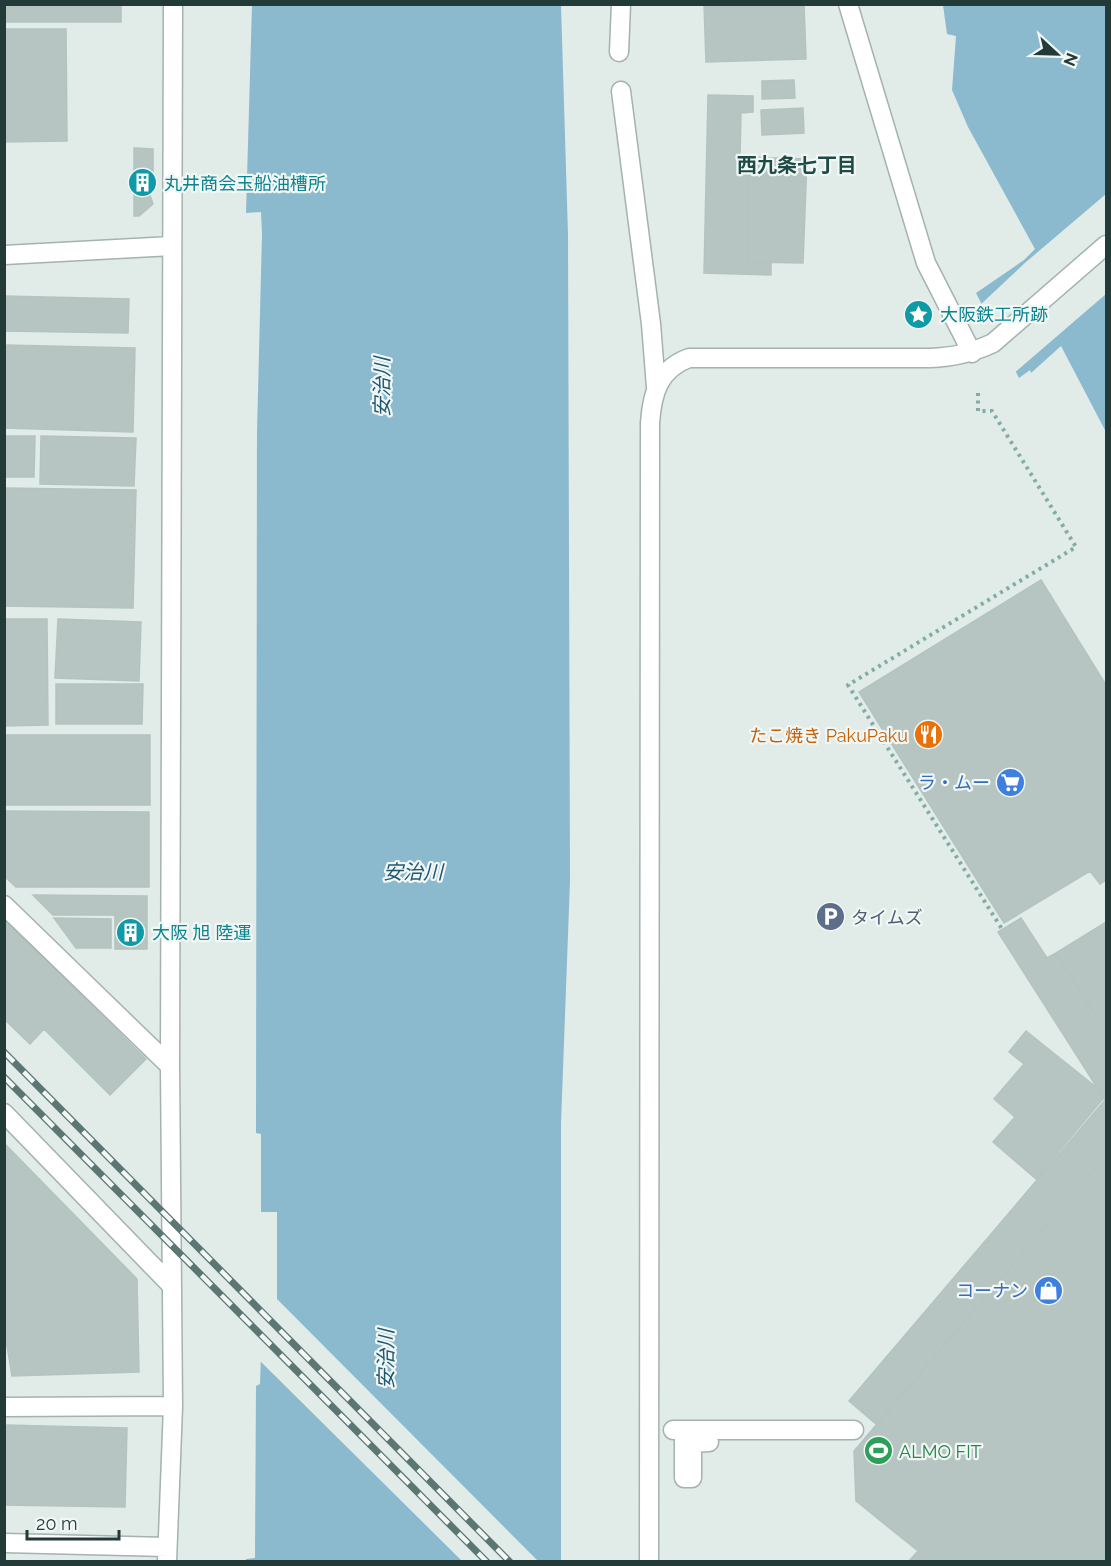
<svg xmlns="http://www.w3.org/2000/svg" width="1111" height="1566" font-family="Raleway,'Noto Sans JP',sans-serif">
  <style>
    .water { fill: #8bb9ce }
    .pier { fill: #e1ebe8 }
    .building { fill: #b6c5c1; stroke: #b3c4c0; stroke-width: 1.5 }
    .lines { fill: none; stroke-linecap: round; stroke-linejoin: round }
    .minor-casing { stroke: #a4b2b0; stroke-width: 21 }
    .path { stroke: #82ada6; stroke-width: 4; stroke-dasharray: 3 4.5; stroke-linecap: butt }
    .minor { stroke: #fff; stroke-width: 18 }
    .rail-casing { stroke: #5c7673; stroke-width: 7 }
    .rail { stroke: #f1f7f5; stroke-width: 4.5; stroke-dasharray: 14; stroke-linecap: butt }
    .labels { text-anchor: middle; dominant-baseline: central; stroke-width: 4.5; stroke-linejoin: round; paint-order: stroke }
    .culture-label { font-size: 18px; fill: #0d838f; stroke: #f1f7f5; text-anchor: start }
    .food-label { font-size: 18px; fill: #c56008; stroke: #f1f7f5; text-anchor: end }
    .shop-label { font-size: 18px; fill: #366cbe; stroke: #f1f7f5; text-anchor: end }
    .service-label { font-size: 18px; fill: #4e5e75; stroke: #f1f7f5; text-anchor: start }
    .leisure-label { font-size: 18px; fill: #27864d; stroke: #f1f7f5; text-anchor: start }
    .neighbourhood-label { font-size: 20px; font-weight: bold; fill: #1f4b47; stroke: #f1f7f5 }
    .water-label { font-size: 20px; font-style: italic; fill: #1f5873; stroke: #f1f7f5 }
  </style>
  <rect width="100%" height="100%" fill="#e1ebe8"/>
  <path class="water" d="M252,5H561L568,235L570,881L561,1123V1561H246V1559L255,1558L256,1386L260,1384L261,1356L277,1355V1212H261V1134L256,1133L257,432L262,234L261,212L246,213Z
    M943,5H1106V432L1061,346L1031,373L1030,370L1019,378L976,293L1024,260L1035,249L968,127L952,90L956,36L947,34Z"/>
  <path class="pier" d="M1106,194V294L1013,374L979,306L1026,262Z
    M274,1296L538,1561H462L258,1359L260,1353H274Z"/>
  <path class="building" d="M4,4H121V22H4Z
    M704,4H804L806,59L706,62Z
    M4,29H66L67,141L4,142Z
    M794,80L795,98L762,99V81Z
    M708,95L753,96V112L741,113L740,157H749L747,262L771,263V275L704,273Z
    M803,108L804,133L762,135L761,110Z
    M134,148L153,149V173H145L144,178L151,181L152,186L148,190L153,204L139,216H134Z
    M749,157L807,159L803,263L747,262Z
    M4,296L129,299L128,333L4,331Z
    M4,345L135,348L133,432L4,428Z
    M4,436H35L34,477H4Z
    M41,436L136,438L134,486L40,484Z
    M4,488L136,490L133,608L4,606Z
    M1041,580L1106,685V880L1100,884L1090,871L1004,923L859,692Z
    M4,619H47L48,725L4,726Z
    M58,619L141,622L139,681L55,678Z
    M56,684H143L142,724H56Z
    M4,735H150V805H4Z
    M4,811L149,812V887H16L4,876Z
    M33,895L147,896V949H115V915H53Z
    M54,918L111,919V948H76Z
    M1021,918L1047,958L1056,953L1106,1032V1155L877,1425L849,1401L1105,1100L998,932Z
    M4,919L146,1059L110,1095L44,1029L30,1044L4,1019Z
    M1106,922V1032L1056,953Z
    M1026,1031L1106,1095L1036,1179L993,1142L1015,1117L994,1099L1024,1064L1009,1052Z
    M4,1143L137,1279L139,1372L12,1376L4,1328Z
    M1106,1155V1562H908L918,1551L856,1501L854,1451Z
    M4,1425L127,1428L125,1507L4,1505Z"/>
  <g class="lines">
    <defs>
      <path id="minor" d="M848,4L926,263L972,353
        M619,52L621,4
        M621,91L651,324L656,387
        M4,255L172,246
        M4,905L170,1066
        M4,1113L170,1284
        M4,1407L173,1406
        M673,1430H854
        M684,1430V1478H692V1443L709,1442
        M4,1543L167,1547
        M167,1562L173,1406L170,1066L173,4
        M649,1562L650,423C652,393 659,369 689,358H930C954,357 972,353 993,343L1106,245"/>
    </defs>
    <use href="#minor" class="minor-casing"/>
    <path class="path" d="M978,393V411H992L1076,547L848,685L1002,929"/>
    <use href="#minor" class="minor"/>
    <defs>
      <path id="rail" d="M4,1052L510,1562
        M4,1077L487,1562"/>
    </defs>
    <use href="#rail" class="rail-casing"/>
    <use href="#rail" class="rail"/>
  </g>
  <defs>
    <symbol id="building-disc" viewBox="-11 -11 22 22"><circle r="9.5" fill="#0f9aa8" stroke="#f1f7f5"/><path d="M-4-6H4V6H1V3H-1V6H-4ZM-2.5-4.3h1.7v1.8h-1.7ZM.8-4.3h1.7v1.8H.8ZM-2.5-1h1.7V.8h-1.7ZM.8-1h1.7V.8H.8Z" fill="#fff"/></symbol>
    <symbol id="sight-disc" viewBox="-11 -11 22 22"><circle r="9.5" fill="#0f9aa8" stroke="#f1f7f5"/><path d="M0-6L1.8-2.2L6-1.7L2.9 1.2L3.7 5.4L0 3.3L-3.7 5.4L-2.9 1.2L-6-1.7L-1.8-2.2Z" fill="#fff"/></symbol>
    <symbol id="restaurant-disc" viewBox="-11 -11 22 22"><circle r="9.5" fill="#e8710a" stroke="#f1f7f5"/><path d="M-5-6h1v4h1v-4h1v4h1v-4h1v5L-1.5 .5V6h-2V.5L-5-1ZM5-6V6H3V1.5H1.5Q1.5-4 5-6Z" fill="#fff"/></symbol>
    <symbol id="supermarket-disc" viewBox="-11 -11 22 22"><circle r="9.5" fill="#3f7fe0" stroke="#f1f7f5"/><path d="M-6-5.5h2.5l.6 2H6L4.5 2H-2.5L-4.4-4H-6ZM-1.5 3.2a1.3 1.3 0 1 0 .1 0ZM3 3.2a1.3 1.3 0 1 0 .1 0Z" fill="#fff"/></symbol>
    <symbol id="parking-disc" viewBox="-11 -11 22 22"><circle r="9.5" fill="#5c6f8a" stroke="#f1f7f5"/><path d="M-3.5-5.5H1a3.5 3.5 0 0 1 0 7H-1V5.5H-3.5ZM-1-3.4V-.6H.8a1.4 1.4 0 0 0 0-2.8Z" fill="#fff"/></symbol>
    <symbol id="shop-disc" viewBox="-11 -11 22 22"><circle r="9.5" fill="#3f7fe0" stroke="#f1f7f5"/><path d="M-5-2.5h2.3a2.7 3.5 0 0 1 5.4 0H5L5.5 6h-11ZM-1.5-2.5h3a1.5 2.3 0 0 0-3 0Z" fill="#fff"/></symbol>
    <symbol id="stadium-disc" viewBox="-11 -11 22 22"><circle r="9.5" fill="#2e9e5b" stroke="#f1f7f5"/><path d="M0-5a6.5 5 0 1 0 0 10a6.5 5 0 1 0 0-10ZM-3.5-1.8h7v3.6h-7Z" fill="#fff"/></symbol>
  </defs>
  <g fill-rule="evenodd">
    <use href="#building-disc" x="126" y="166" width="33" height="33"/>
    <use href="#sight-disc" x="902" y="298" width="33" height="33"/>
    <use href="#restaurant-disc" x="912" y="718" width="33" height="33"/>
    <use href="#supermarket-disc" x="994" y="766" width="33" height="33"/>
    <use href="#parking-disc" x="814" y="900" width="33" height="33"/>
    <use href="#building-disc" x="114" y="916" width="33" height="33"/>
    <use href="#shop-disc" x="1032" y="1274" width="33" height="33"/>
    <use href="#stadium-disc" x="862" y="1434" width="33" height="33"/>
  </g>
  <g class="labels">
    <g class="culture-label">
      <text x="164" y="183">丸井商会玉船油槽所</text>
      <text x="940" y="314">大阪鉄工所跡</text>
      <text x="152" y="932">大阪 旭 陸運</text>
    </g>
    <g class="food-label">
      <text x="908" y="735">たこ焼き PakuPaku</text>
    </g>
    <g class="shop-label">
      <text x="990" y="782">ラ・ムー</text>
      <text x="1028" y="1290">コーナン</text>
    </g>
    <g class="service-label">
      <text x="851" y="917">タイムズ</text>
    </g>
    <g class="leisure-label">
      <text x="899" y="1451">ALMO FIT</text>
    </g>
    <g class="neighbourhood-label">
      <text x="797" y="165">西九条七丁目</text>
    </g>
    <g class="water-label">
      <text transform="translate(382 387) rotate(-90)">安治川</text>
      <text x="413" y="872">安治川</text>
      <text transform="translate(386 1359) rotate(-90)">安治川</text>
    </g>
  </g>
  <rect width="1111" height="1566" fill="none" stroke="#223a38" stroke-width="12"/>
  <g transform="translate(1057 54) rotate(112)" stroke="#f1f7f5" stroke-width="4.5" paint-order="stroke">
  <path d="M0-4.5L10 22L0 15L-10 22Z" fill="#223a38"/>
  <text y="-9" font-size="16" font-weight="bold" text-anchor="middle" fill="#223a38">N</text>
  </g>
  <path d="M27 1530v9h92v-9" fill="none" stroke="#223a38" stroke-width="3"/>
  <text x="36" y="1530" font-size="18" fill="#223a38" stroke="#f1f7f5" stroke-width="4.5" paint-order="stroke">20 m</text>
</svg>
